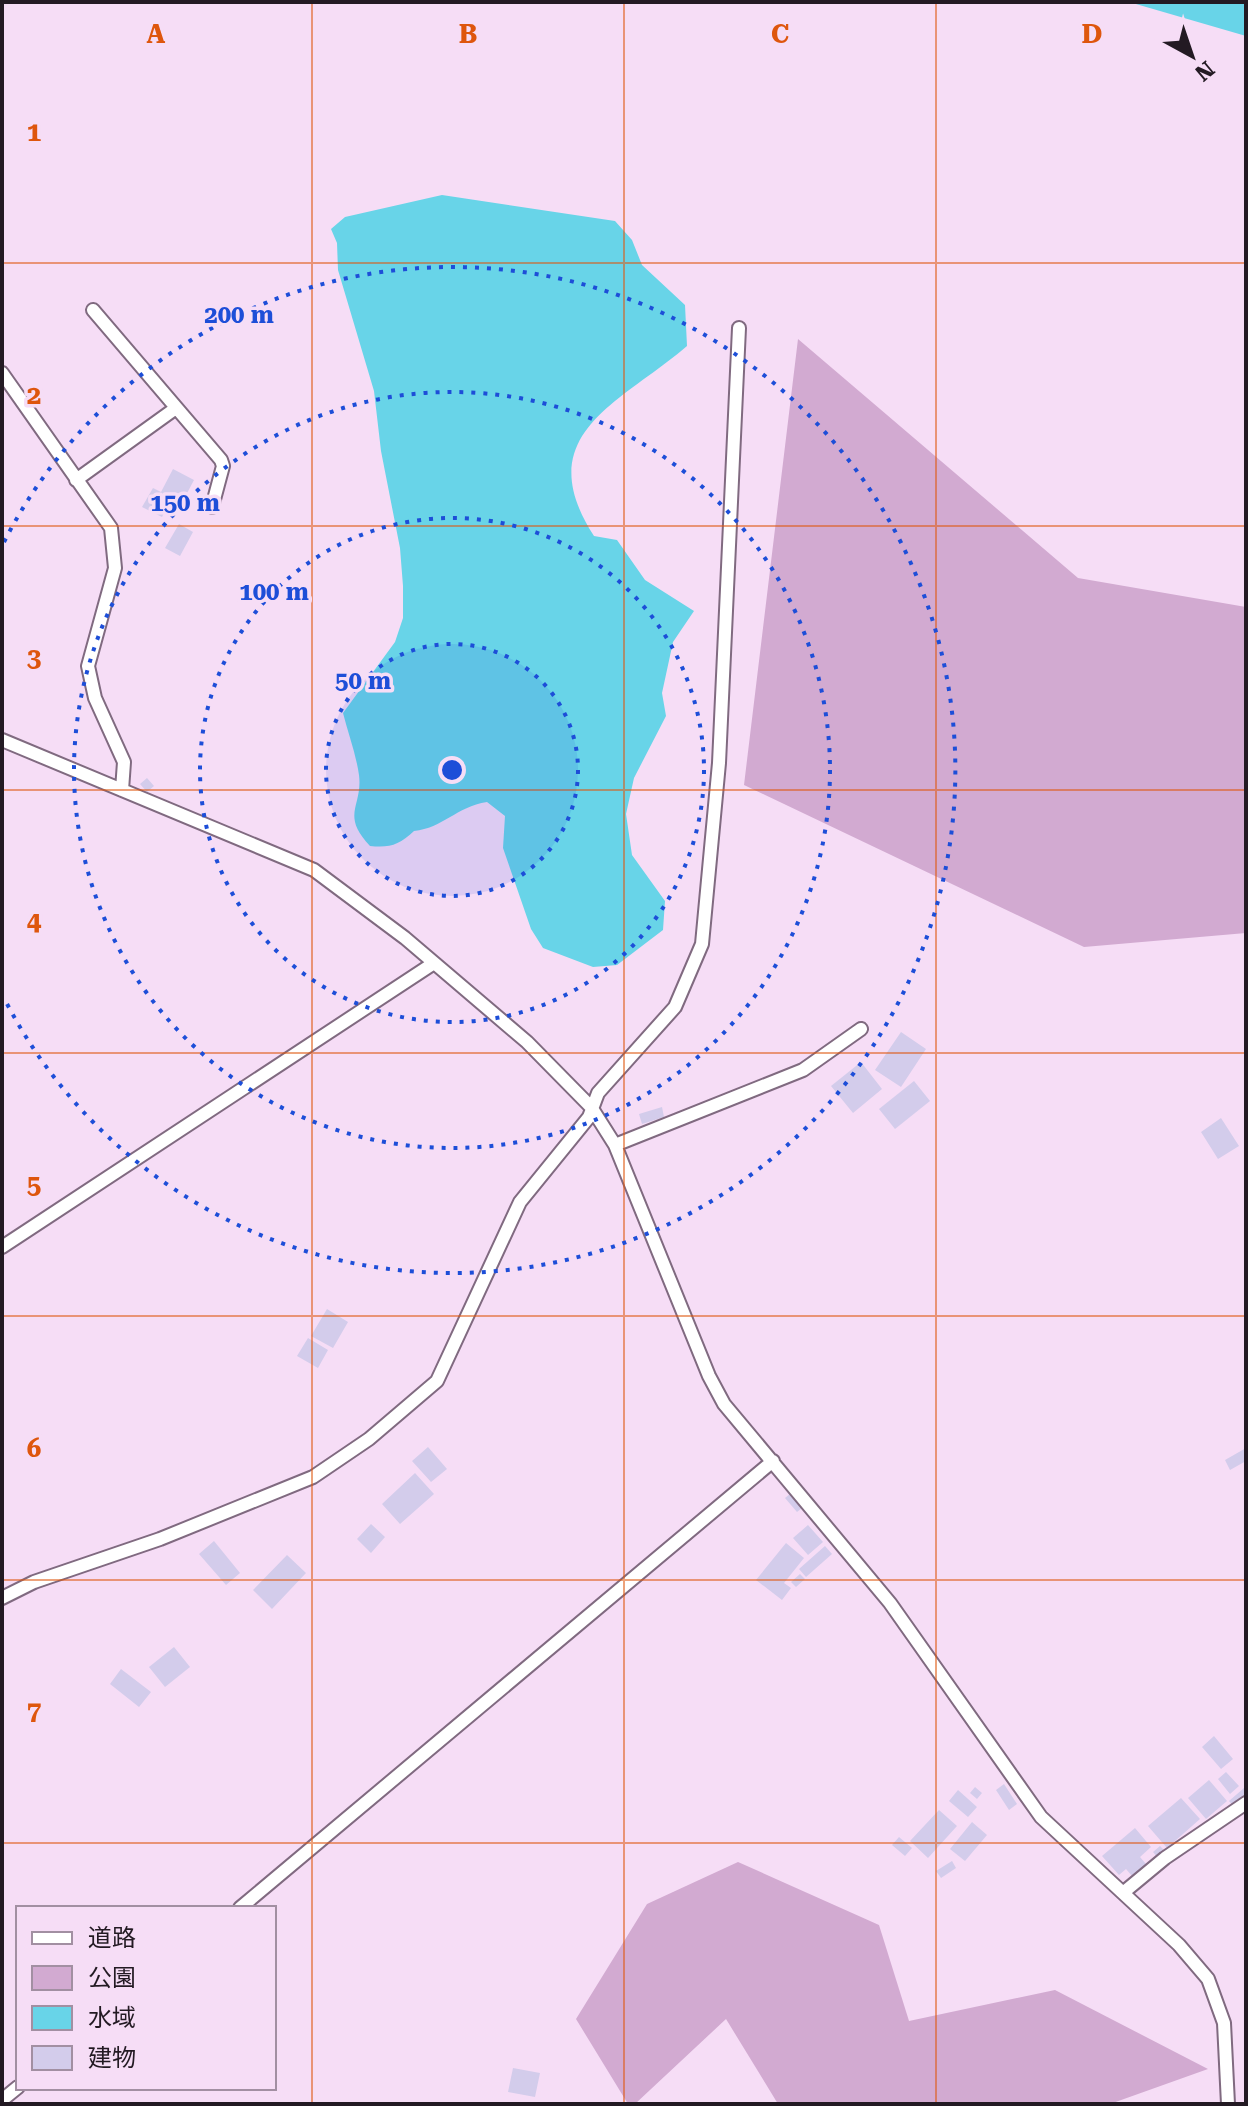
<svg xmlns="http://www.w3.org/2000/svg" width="1248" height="2106" font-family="'Roboto Serif','Noto Sans JP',serif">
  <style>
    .green { fill: #d2aad1 }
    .water { fill: #68d4e8 }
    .building { fill: #d3cceb }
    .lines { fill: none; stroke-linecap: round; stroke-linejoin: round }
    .minor-casing { stroke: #806a80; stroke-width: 16 }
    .minor { stroke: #fff; stroke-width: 12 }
    .grid { fill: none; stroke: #de560d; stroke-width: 2; stroke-opacity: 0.55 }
    .ring { fill: none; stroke: #1d4ed8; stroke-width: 4; stroke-dasharray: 4 8 }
    .grid-label { font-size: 26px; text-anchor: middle; font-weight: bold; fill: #de560d; stroke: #f6ddf6; stroke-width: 7; stroke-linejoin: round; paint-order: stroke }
    .centre { fill: #1d4ed8; stroke: #f6ddf6; stroke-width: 4 }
    .ring-label { font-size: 24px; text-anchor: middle; font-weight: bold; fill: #1d4ed8; stroke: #f6ddf6; stroke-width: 7; stroke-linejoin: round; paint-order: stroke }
  </style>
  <rect width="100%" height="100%" fill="#f6ddf6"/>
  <path class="green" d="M798,339L1078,578L1246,607V933L1084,947L744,785Z
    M738,1862L879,1925L909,2021L1055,1990L1208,2069L1110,2104H778L726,2019L635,2104H628L576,2019L647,1904Z"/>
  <path class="water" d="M1129,2H1246V36Z
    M442,195L615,221L632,240L642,265L685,305L687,346C621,403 528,434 594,536L617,540L645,580L694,611L673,642L662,693L666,716L634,778L626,814L632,855L665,901L663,930L617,965L593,967L543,948L531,929L503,848L505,816L487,802C456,807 443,828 414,831C399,845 390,848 370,846C340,814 363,807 359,775C356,754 348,733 343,713L395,642L403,618V586L400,548L381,451L374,391L338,270L337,243L331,229L345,217Z"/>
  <path class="building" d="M173,469L194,480L174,518L164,513L162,517L142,507L153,488L161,492Z
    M179,524L193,532L180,556L165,548Z
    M147,778L154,786L147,792L140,784Z
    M901,1032L926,1049L901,1087L875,1070Z
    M861,1062L882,1089L853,1113L831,1086Z
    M914,1081L930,1101L895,1129L879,1109Z
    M662,1107L664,1117L642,1124L639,1114Z
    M1221,1118L1239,1146L1218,1159L1201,1132Z
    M327,1309L348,1322L333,1348L311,1336Z
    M308,1338L328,1350L318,1368L297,1356Z
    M428,1447L447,1469L431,1482L412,1461Z
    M1246,1448V1461L1230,1470L1225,1460Z
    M415,1473L434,1494L400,1524L382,1504Z
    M790,1494L802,1508L797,1512L785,1498Z
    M371,1524L385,1537L371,1553L357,1539Z
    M808,1525L823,1542L808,1555L793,1538Z
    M214,1541L240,1573L226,1585L199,1554Z
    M786,1543L804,1558L784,1583L791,1588L782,1600L756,1580Z
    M825,1546L832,1554L806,1577L799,1569Z
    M287,1555L306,1573L272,1609L253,1590Z
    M800,1574L805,1579L796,1587L791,1582Z
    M174,1647L190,1667L165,1687L149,1667Z
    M121,1669L151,1692L139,1707L110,1684Z
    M1214,1736L1233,1759L1221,1769L1202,1747Z
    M1226,1772L1239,1786L1230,1794L1218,1779Z
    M1209,1780L1227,1801L1206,1819L1188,1798Z
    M1004,1784L1017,1804L1009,1810L996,1790Z
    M975,1787L982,1793L977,1799L970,1793Z
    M1244,1788L1246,1797L1234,1807L1229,1801Z
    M958,1790L977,1807L968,1817L949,1801Z
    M1181,1798L1200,1819L1167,1848L1148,1826Z
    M939,1810L957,1826L928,1858L910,1841Z
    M972,1822L987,1835L965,1861L950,1849Z
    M1135,1828L1151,1847L1140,1857L1146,1864L1132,1876L1126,1869L1119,1875L1102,1856Z
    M899,1837L912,1848L905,1856L892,1845Z
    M1160,1846L1166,1852L1158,1858L1153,1852Z
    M952,1861L956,1868L941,1878L936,1871Z
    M513,2068L540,2073L535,2097L508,2092Z"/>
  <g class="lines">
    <defs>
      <path id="minor" d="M93,310L221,460L223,466L212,507
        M2,373L111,528L115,568L88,666L95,698L124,762L122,790
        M76,480L176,408
        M2,740L314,870L405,938L527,1042L591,1107L615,1145L709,1376L724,1404L890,1603L1041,1817L1179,1945L1208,1979L1224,2023L1228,2104
        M615,1145L803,1070L861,1029
        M2,1247L434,963
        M2,1598L34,1582L160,1539L313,1477L369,1439L437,1381L520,1202L589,1117L598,1093L675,1007L702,944L719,763L739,328
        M1124,1892L1165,1858L1246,1803
        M240,1908L773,1461
        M2,2100L18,2087"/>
    </defs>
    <use href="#minor" class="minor-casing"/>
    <use href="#minor" class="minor"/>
  </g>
  <path class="grid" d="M312,2V2104M624,2V2104M936,2V2104M2,263H1246M2,526H1246M2,790H1246M2,1053H1246M2,1316H1246M2,1580H1246M2,1843H1246"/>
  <circle cx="452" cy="770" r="126" fill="#1d4ed8" fill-opacity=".12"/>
  <g class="ring">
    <circle cx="452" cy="770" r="126"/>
    <circle cx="452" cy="770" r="252"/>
    <circle cx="452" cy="770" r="378"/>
    <path d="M4 542A503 503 0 1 1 4 998"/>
  </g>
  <g class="grid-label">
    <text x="156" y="43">A</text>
    <text x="468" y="43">B</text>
    <text x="780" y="43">C</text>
    <text x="1092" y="43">D</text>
    <text x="34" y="141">1</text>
    <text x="34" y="404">2</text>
    <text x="34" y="667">3</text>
    <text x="34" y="930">4</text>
    <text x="34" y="1194">5</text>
    <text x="34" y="1457">6</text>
    <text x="34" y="1720">7</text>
  </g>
  <circle cx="452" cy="770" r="12" class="centre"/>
  <g class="ring-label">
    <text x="239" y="323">200 m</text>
    <text x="185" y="511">150 m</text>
    <text x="274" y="600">100 m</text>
    <text x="363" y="689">50 m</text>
  </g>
  <rect width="1248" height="2106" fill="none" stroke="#231a23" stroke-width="8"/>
  <rect x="16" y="1906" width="260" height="184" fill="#f6ddf6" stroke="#a28fa2" stroke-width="2"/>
  <rect x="32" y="1932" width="40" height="12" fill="#ffffff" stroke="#a28fa2" stroke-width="2"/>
  <text x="88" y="1946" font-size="24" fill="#231a23">道路</text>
  <rect x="32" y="1966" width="40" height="24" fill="#d2aad1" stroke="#a28fa2" stroke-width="2"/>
  <text x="88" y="1986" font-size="24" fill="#231a23">公園</text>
  <rect x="32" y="2006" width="40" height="24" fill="#68d4e8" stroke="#a28fa2" stroke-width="2"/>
  <text x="88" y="2026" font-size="24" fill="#231a23">水域</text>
  <rect x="32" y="2046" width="40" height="24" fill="#d3cceb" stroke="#a28fa2" stroke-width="2"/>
  <text x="88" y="2066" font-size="24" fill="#231a23">建物</text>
  <g transform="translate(1192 56) rotate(140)" stroke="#f6ddf6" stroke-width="6" paint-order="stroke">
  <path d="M0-6L14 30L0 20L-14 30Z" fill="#231a23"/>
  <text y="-12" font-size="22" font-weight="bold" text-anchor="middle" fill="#231a23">N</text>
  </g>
</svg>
